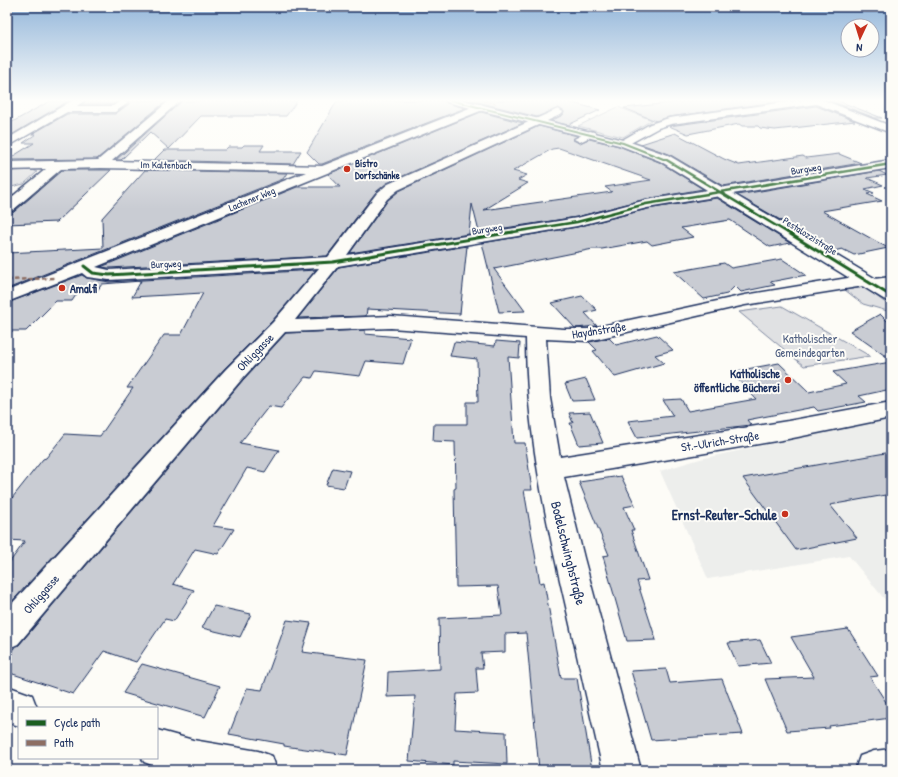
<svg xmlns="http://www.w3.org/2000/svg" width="898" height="777" font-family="'Patrick Hand',sans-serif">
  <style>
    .built { fill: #edeeec }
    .green { fill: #e0e1e3; stroke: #7e88a0 }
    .building { fill: #c9ccd3; stroke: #1b2f5e; fill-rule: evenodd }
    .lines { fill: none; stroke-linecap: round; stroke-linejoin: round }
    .minor-casing { stroke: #1b2f5e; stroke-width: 3 }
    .major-casing { stroke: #1b2f5e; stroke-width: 3 }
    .minor { fill: #fdfcf7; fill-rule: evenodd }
    .major { fill: #fdfcf7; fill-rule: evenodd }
    .quiet-far1 { stroke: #8d6e63; stroke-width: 1.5; stroke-dasharray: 3 1.5; stroke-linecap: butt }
    .quiet { stroke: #8d6e63; stroke-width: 2.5; stroke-dasharray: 4.5 2.5; stroke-linecap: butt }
    .cycleway-far2-casing { stroke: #fdfcf7; stroke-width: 3 }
    .cycleway-far1-casing { stroke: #fdfcf7; stroke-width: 4 }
    .cycleway-casing { stroke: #fdfcf7; stroke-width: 5 }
    .cycleway-far2 { stroke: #1b5e20; stroke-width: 2 }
    .cycleway-far1 { stroke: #1b5e20; stroke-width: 2.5 }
    .cycleway { stroke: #1b5e20; stroke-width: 3 }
    .poi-dot { fill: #c8321e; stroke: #fdfcf7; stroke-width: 1.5 }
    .labels { text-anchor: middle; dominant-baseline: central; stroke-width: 4; stroke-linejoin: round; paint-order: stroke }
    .far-poi-label { font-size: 10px; font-weight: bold; fill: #1b2f5e; stroke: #fdfcf7; text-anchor: start }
    .far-street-label { font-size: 10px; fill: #1b2f5e; stroke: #fdfcf7 }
    .poi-label { font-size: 12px; font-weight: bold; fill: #1b2f5e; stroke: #fdfcf7; text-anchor: start }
    .street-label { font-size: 12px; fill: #1b2f5e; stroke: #fdfcf7 }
    .park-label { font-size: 12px; fill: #4c5c7f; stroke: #fdfcf7 }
    .near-poi-label { font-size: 14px; font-weight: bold; fill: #1b2f5e; stroke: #fdfcf7; text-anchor: end }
    .near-street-label { font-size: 14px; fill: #1b2f5e; stroke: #fdfcf7 }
  </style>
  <rect width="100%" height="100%" fill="#fdfcf7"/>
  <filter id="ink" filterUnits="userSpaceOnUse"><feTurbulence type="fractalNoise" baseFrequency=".025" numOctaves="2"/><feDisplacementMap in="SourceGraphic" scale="8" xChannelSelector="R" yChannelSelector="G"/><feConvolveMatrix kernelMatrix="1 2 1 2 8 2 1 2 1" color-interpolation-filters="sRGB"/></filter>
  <g filter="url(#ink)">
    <path class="built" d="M891,418V607L849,556L708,579L660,471L700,459Z"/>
    <path class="green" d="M618,107L652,120L623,137L578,126Z
      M33,170L37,172L24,184L7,188V171Z
      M864,287L891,307V312L863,304L845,290Z
      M782,306L870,356L804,366L739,312Z"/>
    <path class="building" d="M165,100L166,101L97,159L7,160L34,143H23L36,134H32L67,114H115L129,104L127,101Z
      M411,100H444L447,103L465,108L322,164H319L307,152L337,101Z
      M470,100H539L548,102L561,100L600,110L568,125L551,121L563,115L564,112L559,108L537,117Z
      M696,100H789L669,117L656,121L624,108Z
      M828,100H836L882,118H875Z
      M50,101H68L13,134H7V125Z
      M86,101H118L113,104H82Z
      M182,101L227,100L297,101L286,116H201L169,149L150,132L121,160H116Z
      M816,106L855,121L775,130L760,128L758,126H742L739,124L688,134L669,126Z
      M481,112L523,123L387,183L376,192L327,256L109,268L101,267L297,187H340L328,174Z
      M539,126L577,136L573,140L579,143L589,139L619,146L659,162L703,189L646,199L577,217L479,232L472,204L469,234L350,253L388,200L399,191ZM559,148L651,180L605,187L612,192L484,210L528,183L518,180L527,175L513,171L552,149Z
      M675,133L724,159L739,165L803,156L806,158L839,154L861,163L723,186L669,154L641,144Z
      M244,145H264L260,151H301L293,164L154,160L164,150H225L228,147H242Z
      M62,170H111L57,222L7,224V218Z
      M145,170L287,173L283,179L7,289V253L103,248L102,218Z
      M879,171L887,175L867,178L883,185L865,189L874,193L867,194L882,201L822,211L888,248L854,255L842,249L834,251L737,195Z
      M717,198L790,243L770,247L730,220L681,228L693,237L652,245L647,241L602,249H593L494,269L525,311L499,312L482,243L577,227L647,209Z
      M467,246L460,314L367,309L366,316L298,318L339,267Z
      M782,259L806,275L770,282L775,285L741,292L735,286L727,294L704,299L674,272L724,263L731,268Z
      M316,270L272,321L225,368L7,607V566L25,541L7,540V497L12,498L43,459L46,458L65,434L100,436L133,388H127L164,335H181L203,293L132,297L141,281L102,284L97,291L78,292L72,301H56L26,331H7V303L82,275L87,278L109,282Z
      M582,296L597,310L585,313L597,326L575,328L552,303Z
      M880,314L891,325V360L850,331Z
      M365,330V334L411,338L403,364L366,361L360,376L316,371L312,378L305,377L281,408L269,406L240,443L279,450L265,472L247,468L213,526L234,529L218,554L195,549L173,584L194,590L174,621L165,619L136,662L104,651L73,694L7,672V656L14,648L19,645L243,380L286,333Z
      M657,335L673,350L655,355L664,363L615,377L593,351L597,350L589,342L609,338L616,345Z
      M496,341L520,343L519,358L508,357L514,443H525L532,490H524L540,583L544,582L561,678H577L592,770L539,769L526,633L505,634V652L481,653L483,668H476L478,693L457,694L455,729L506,732L507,764L453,761V765L409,761L415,696L387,697L388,672L440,669L439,618L502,615L498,586L456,587L454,489L456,488L455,442L433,441L434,424H467V402H478L477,359L450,356L454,342L495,346Z
      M891,362V389L859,396L866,402L818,411L814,407L747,420L751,425L637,438L628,421L673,416L663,400L681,399L688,411L756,399L731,372L779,363L809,392L846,384L833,372Z
      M586,379L595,400L572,401L565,384Z
      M590,412L603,443L579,445L570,423H573L569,413Z
      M891,452V494L830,505L857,538L796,550L743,478Z
      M333,468L350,471L344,488L326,485Z
      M621,476L635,505L624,507L634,530H631L648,580L637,581L656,640L627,641L603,556L609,555L579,482Z
      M214,606L251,614L240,637L202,628Z
      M287,620L311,623L302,652L367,660L347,755L284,746V744L229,734L247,688L262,690Z
      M848,629L878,676L870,677L891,710V718L829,726L830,728L787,731L765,679L814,677L791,637Z
      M760,640L771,663L738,666L728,643Z
      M142,664L220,686L205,717L123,693Z
      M666,669L670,683L722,679L743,734L651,740L631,671Z"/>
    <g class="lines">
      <defs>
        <path id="minor" d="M73,100H85L77,106H113L122,100L128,103L115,112H67L7,147V139Z
          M170,100H181L112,161L322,166L477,105L481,104L486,107L485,109L96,267L109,270L328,257L377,193L388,184L558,109L563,112L562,114L398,190L387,199L347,255L577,218L646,200L891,160V168L647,208L577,226L338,266L295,320L391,316L564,329H588L745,295L866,275L874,279L891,277V287L872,289L864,286L745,305L588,341L546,339L550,398L560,457L788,421L891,402V418L788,439L564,477L584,558L641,770H603C590,713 577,655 564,598C544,512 526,427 526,338L391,328L285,332L242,379L18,644L7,649V609L226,369L273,322L319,268L109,280L87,277L82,273L7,302V291L306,172L101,168L61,169L12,211L7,212V201L46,169L7,170V162L98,160Z
          M802,100H823L891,126V133L816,104L671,124L658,128L627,145L623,146L617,143L650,124L669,118Z
          M590,131L594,132L596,134L580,142L574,139Z
          M7,686L32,695L37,708H19V726L7,722Z
          M157,730L193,740L258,751L272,756L277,770H165L144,762L142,758H157Z
          M891,749V770H855L860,756L874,751Z"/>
        <path id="major" d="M445,100H463L627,141L668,155L891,288V301L885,300L660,161L619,145L447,102Z"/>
      </defs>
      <use href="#minor" class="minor-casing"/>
      <use href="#major" class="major-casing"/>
      <use href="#minor" class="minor"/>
      <use href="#major" class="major"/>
      <path class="quiet-far1" d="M484,101L497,104"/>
      <path class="quiet" d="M7,280L55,278"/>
      <defs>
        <path id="cycleway-far2" d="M450,100L623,143L666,160"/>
        <path id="cycleway-far1" d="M665,159L788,233
          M507,233L577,222L646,204L891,164"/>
        <path id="cycleway" d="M787,232L891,296
          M84,266L93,273L109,275L333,262L513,232"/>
      </defs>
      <use href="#cycleway-far2" class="cycleway-far2-casing"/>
      <use href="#cycleway-far1" class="cycleway-far1-casing"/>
      <use href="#cycleway" class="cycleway-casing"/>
      <use href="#cycleway-far2" class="cycleway-far2"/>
      <use href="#cycleway-far1" class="cycleway-far1"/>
      <use href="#cycleway" class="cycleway"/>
    </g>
  </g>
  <linearGradient id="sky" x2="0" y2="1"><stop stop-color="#93b6da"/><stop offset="0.48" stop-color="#fefefb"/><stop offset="1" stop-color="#fefefb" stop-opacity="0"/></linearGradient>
  <rect width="898" height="209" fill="url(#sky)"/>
  <g class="poi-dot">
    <circle cx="347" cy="169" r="4"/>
    <circle cx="62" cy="288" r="4"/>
    <circle cx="788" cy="380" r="4"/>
    <circle cx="785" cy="514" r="4"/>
  </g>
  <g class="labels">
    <g class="far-poi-label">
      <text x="355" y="163">Bistro<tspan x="355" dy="12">Dorfschänke</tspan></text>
    </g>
    <g class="far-street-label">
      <text transform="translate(166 165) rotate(1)">Im Kaltenbach</text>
      <text transform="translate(806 169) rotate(-9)">Burgweg</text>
      <text transform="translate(252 199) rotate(-22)">Lachener Weg</text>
      <text transform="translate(487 229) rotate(-9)">Burgweg</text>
      <text transform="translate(810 236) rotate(32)">Pestalozzistraße</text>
      <text transform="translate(166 264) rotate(-3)">Burgweg</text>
    </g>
    <g class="poi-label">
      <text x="70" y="288">Amalfi</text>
      <text x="780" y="373" text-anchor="end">Katholische<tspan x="780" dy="14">öffentliche Bücherei</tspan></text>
    </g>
    <g class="street-label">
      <text transform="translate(599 330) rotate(-9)">Haydnstraße</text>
      <text transform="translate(255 352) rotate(-46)">Ohliggasse</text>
      <text transform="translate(720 441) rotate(-9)">St.-Ulrich-Straße</text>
      <text transform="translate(41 594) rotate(-49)">Ohliggasse</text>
    </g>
    <g class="park-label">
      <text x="810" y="338">Katholischer<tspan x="810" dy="14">Gemeindegarten</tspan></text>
    </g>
    <g class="near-poi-label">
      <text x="777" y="514">Ernst-Reuter-Schule</text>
    </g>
    <g class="near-street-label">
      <text transform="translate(569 553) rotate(76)">Bodelschwinghstraße</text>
    </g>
  </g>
  <rect width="898" height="777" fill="none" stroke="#fdfcf7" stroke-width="24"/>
  <rect x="12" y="12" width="874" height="753" fill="none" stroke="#1b2f5e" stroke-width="1.5" filter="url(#ink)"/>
  <rect x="18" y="707" width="140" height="52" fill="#fdfcf7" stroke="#a3aaba"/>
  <rect x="26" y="720" width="20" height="6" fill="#1b5e20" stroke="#a3aaba"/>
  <text x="54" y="727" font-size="12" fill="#1b2f5e">Cycle path</text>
  <rect x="26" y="740" width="20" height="6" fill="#8d6e63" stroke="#a3aaba"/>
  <text x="54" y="747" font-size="12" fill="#1b2f5e">Path</text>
  <g transform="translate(860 38) rotate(184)"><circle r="19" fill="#fdfcf7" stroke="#a3aaba"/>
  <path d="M0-3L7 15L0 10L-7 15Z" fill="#c8321e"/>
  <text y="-6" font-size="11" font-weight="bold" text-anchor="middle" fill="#1b2f5e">N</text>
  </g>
</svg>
